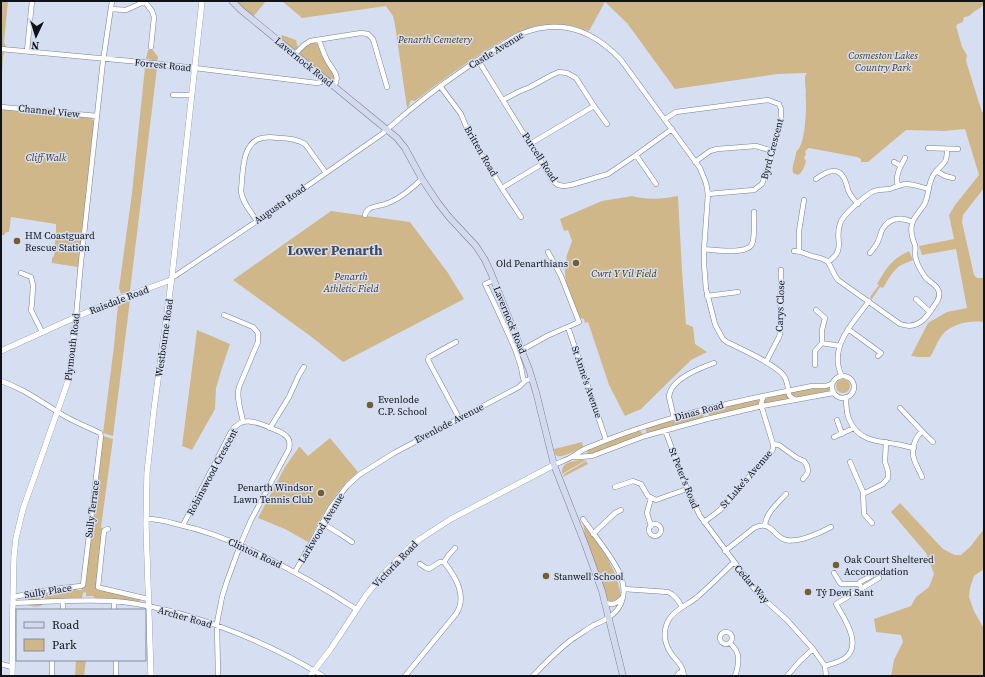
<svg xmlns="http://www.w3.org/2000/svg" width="985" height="677" font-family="'Source Serif 4',serif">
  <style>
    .green { fill: #d0b78a }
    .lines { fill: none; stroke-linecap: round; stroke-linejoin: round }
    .minor-casing { stroke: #798092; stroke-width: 5.5 }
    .tertiary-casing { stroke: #798092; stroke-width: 6 }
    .secondary-casing { stroke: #798092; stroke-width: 7 }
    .minor { stroke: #fff; stroke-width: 4.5 }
    .tertiary { stroke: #fff; stroke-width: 5.5 }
    .secondary { stroke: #d4daed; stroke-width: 6 }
    .poi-dot { fill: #765d2e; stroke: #d6dff2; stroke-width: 1.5 }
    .labels { text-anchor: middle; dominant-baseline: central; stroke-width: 3; stroke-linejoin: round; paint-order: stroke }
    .park-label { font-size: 10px; font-style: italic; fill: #463515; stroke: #d6dff2 }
    .street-label { font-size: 10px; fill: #0f1219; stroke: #d6dff2 }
    .poi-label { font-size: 10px; fill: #0f1219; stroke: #d6dff2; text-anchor: start }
    .district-label { font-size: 14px; font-weight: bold; fill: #424858; stroke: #d6dff2 }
  </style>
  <rect width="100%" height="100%" fill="#d6dff2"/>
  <path class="green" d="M1,1H8L4,42C7,48 6,50 3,56L1,94Z
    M235,1H266L253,17Z
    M282,1H984V5C981,7 979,9 975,11C970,14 971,17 964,17L963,22L958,24L956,26L962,47L967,55L966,61L982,112H984V188L963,215L962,222L974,275L977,278H984V326L983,322C970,320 951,324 942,335C938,340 934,351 930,357H919L911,356L928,323L947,312L967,308L956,249L922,255L919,246L954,239L949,215L955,205L979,175L965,129L944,131L906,130L868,162H861V159L857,157L809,148L805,151L806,154L804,158L806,161C805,166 802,173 798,175L793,173C791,166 796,159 796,152C805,146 806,114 806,103C806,99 805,95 806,91C805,86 805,81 805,76L807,73L777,74L675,89L627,23L605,2L589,31C574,26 559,23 543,25C523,27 507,38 490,48C464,64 439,82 415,101L411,100L409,106L407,108L395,25L393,16L386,6L302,18Z
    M282,35L296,40L298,48L294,50L280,39Z
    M315,42L317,43L319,46L335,75L334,82H333L300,55V51L309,44Z
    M148,50H153L158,57L157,61L146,59Z
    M145,67L157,68L130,291L121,294L119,288L132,193Z
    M1,108L90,117L94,121L80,258L78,267L52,263V258L54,256L56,232V224L11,217L9,232H6L4,235H1Z
    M632,196C647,200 663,199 678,196L682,271L686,324L693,327L695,344L707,352L691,360L641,409L625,416L609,385L588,322L585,323L584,319L580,318L566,285L565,271L567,255L572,241L568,230L564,231L560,219L602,201Z
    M331,211L410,222L448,273L464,299L343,362L313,338L233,280Z
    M909,251L913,260C909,262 905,263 901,265C893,270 888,280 883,288L880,287L872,299L870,297L879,285L877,284C887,267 892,259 909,251Z
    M130,300L113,436L103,433L114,346L118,304Z
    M197,330L230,344L222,368L216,388L215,409L192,450L182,446Z
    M836 386a7 7 0 1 1 14 0a7 7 0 1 1-14 0Z
    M815,388H829V391L797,397L792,395L790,392Z
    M787,393L791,399L763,405V400L766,397Z
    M761,398L760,405L711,416L709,415L707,412L709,410Z
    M702,412L704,414L703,418L647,433L646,431V428L648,427Z
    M639,430L642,433L641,436L591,454H589L587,452L588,449Z
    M103,436L113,439L101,527L102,529L97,573L100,576L99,582L101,585L109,589L140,598V601L138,603L96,599L93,596H86V592L83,593L82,598L47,601L45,599L40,600L42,605C37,608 32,606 26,605C25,601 23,596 30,595C31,595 32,596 33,596C37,595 40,593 43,592L46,593L51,591C56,594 59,591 64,589C68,590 70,589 74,589C77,589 78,591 82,590L81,586Z
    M330,438L358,472C334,491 322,517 308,542L285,529L258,518L285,467L299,447H300L308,456Z
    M582,442L583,447C578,449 560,460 556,455C555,454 554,450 554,449Z
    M579,460H586L562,474C561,463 569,462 579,460Z
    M586,461L588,464L563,477L564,474Z
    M900,503L943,549L955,555H961L970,547L984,529V569L974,576L970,588L969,597L974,611L984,629V676H891L894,660L903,642L901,635L876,632L874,619L911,606L916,597L929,587L934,574L926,553L891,512Z
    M583,523L607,557L617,578L621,595C617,599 614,602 609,601L605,596L585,536Z
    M76,660H86L84,676H75Z"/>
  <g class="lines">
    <defs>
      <path id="minor" d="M145,2L152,11L154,17L151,47
        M111,9L126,10L146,1
        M319,40C321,46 323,52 326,58C330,68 342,75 334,86
        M1,49L162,64L317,83L321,82L324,78
        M27,51L32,1
        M295,54L304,45L310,41L361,33L368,34L373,39L387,87
        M478,60L553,181L558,185L564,186L571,185L608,174L636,155L672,129
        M440,86L461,114L470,136L503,190L521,217
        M173,95H192
        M503,100L518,92L530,87L552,75L559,72L567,73L576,78L594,106L607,124
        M1,107L97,116
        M665,119L676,112L768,100L779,104L781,109V118L773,151L762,184L754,190L708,194
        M530,144L594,106
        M928,148L958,149
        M636,155L656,184
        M695,162L710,151L717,149L756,146L773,151
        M894,162L901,166
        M936,171L945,176L953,178
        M816,179C824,173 837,165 844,178C846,182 847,186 848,190C850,195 854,200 858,204
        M898,186C895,174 900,168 905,158
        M502,188L542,164
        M365,215C367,205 380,207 388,203C401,198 412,188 422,179
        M257,221C251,212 242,202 241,191C243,175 241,142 262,138C267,137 273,137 278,138C287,138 297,139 305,144L326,173
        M704,249C715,250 747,255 752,244C755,237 754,220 754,212
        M794,251C800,251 804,253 809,255C816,258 822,257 828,262C847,249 834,240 840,224C842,215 864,197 872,192C878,189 884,190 890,189C895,187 900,185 905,184C913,184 921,187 929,189
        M799,251V231L804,200
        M870,253C872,251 874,248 876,245C879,241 880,235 882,230C889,217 901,217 913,222
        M828,262C832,268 833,274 838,280L900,324C917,330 926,319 934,306C937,302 940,298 939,292C938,285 929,282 925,277C921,271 915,261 915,254C915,251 916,249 915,245C912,238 910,232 912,224C914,216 921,211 925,203C929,194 928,182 934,174C942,162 947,167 947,149
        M21,273L31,277L33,285L32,303L31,310L42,332
        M172,276H175L257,221L382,134C385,131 388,129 391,126C414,106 438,87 463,70C476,61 488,53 502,45C508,41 515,36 523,33C562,18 594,31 621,60L700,168L706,183L708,194L704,249V264L706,289L715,324L718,330L723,339L727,342C741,349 777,365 784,376C788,382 788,389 789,395L791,397L795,400
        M494,280L485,284L497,309L515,349L521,367L523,378L525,381
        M707,296L738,292
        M916,299L930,312
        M816,310L825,318L822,330V343
        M224,315L253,327L258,333V342L239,387C236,398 241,410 243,422
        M76,317L81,262L103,61L112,1
        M568,327L605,437
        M848,329L881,353L878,356
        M456,342L429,357L428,360L459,418
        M522,350L547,336L579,322L561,276L548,252
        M766,362L779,337L780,334L781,270
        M815,365V351L822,343L840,346
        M841,375C840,371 838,367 838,363C835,340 856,319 869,301
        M832 387a11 11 0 1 1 22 0a11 11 0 1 1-22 0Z
        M1,381C24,389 38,400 58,412C71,421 86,426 100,433L101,436L83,585L81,586L54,589L13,597
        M846,397C846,405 846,412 849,419C858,441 876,441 896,444C902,445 908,447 914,448
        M900,408C911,419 921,431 933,442
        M674,418L669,397C670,379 700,368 714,363
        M837,420L842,434
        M270,428L289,397L299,375L304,367
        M665,430L687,489L700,516L756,591L766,601L787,620L813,649L825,666L826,676
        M921,432C915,439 911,449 914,459C916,466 920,471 922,477
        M834,437L854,428
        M773,444L779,445L797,458L804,461L807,466L808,471L807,474L803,479
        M572,457H578L592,456L645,436L707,419L762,406L833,393
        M850,462L863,492L864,514L872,523
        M554,465C560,462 567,460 573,456C579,452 585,448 592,446C663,416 737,401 812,386H826L831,384
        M615,487L633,481L641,484L648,496L656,500L687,489
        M863,494L883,484L888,478V471L885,462L886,442
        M651,498L647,513L651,526
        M146,519C156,519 166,521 176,524C204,530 230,540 255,552C290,569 324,588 356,609
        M704,522L720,510L755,470L772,451L773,448V444L761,405L762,400L764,396
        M322,523L340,534L352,542
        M649 530a6 6 0 1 1 12 0a6 6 0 1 1-12 0Z
        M183,525L231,432C242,414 259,423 273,429C278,431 284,433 287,437C290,440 290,444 289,449L251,520L241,543L227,581L222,597L217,623L218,676
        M765,525C766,513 778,503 786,494
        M108,529L105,530L104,531L98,587L101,588L148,599
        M593,534L615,513L621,510
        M725,551L754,528C772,519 773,537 786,540C798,543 820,533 831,527
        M444,562L448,556L455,548
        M295,572L331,507L347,486L359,475L394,453L519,387L525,381L532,378
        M834,573L840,583L841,584H860
        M860,585V582L871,576
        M624,589L668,592C675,595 678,600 682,607
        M63,601V610
        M114,601V610
        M604,602C612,606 616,604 622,598
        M13,603C46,602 80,599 113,601C182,607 264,640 323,676
        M720 638a6 6 0 1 1 12 0a6 6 0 1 1-12 0Z
        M730,643C732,645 734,648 736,650C740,657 738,669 735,676
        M52,660V676
        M116,660V676
        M1,664L12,667
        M825,666C831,664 840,662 845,658C863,645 844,618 836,604L879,578
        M405,676L456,614C468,596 455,576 444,562H440L429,569L426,568L420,564
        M533,676C545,663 557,651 571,640C579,635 586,630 594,625C599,623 603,621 608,618C625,607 627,590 619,572C611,555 594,535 583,519
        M677,676L679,673L683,671
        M684,676C683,663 674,660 669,650C667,647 666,643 665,639C664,631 665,625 670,618C676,609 687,605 696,598C709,587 722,574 734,562
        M787,676L800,661L813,649"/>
      <path id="tertiary" d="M1,351L76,317L116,300L171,280
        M12,676L13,597L14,556L16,538L23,509L67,384L70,370L76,317
        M151,676L146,525L147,473L154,409L172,276L202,1
        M310,676L330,650L367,594L386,571L410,547L420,539L451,519L554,465"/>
      <path id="secondary" d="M232,1L241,10L397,138L405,148L422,179L438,203L449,217L476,246L485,260L491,273L529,369L536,392L554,465L585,544L602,591L623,676"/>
    </defs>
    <use href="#minor" class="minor-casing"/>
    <use href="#tertiary" class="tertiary-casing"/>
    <use href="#secondary" class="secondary-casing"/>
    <use href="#minor" class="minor"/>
    <use href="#tertiary" class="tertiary"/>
    <use href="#secondary" class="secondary"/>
  </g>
  <g class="poi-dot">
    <circle cx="17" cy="241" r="4"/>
    <circle cx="576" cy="263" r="4"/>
    <circle cx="370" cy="405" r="4"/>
    <circle cx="321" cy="493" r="4"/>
    <circle cx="836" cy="565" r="4"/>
    <circle cx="546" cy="576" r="4"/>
    <circle cx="808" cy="592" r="4"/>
  </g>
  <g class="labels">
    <g class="park-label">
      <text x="435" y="39">Penarth Cemetery</text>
      <text x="883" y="55">Cosmeston Lakes<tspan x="883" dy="12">Country Park</tspan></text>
      <text x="46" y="157">Cliff Walk</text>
      <text x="624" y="273">Cwrt Y Vil Field</text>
      <text x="351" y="276">Penarth<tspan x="351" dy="12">Athletic Field</tspan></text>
    </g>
    <g class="street-label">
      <text transform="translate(496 50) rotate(-31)">Castle Avenue</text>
      <text transform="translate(304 62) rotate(39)">Lavernock Road</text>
      <text transform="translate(163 65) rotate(6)">Forrest Road</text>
      <text transform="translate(49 111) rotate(6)">Channel View</text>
      <text transform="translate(772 149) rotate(-75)">Byrd Crescent</text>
      <text transform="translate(481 151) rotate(60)">Britten Road</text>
      <text transform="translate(540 157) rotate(57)">Purcell Road</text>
      <text transform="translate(280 204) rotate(-35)">Augusta Road</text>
      <text transform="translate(119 300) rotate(-21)">Raisdale Road</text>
      <text transform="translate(780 306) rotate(-88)">Carys Close</text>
      <text transform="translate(510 320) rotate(68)">Lavernock Road</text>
      <text transform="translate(164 338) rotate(-82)">Westbourne Road</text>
      <text transform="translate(72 347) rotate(-83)">Plymouth Road</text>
      <text transform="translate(587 382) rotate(71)">St Anne's Avenue</text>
      <text transform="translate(699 411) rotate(-15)">Dinas Road</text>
      <text transform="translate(449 423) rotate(-27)">Evenlode Avenue</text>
      <text transform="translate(212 472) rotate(-62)">Robinswood Crescent</text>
      <text transform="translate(684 478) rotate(68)">St Peter's Road</text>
      <text transform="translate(746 479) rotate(-49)">St Luke's Avenue</text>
      <text transform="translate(92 509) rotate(-83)">Sully Terrace</text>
      <text transform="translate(321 528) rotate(-59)">Larkwood Avenue</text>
      <text transform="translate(255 553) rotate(25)">Clinton Road</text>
      <text transform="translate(395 564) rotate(-46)">Victoria Road</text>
      <text transform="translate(752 584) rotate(49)">Cedar Way</text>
      <text transform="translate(48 591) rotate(-9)">Sully Place</text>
      <text transform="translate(185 617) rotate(16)">Archer Road</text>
    </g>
    <g class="poi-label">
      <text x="25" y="235">HM Coastguard<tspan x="25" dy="12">Rescue Station</tspan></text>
      <text x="568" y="263" text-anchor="end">Old Penarthians</text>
      <text x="378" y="399">Evenlode<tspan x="378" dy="12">C.P. School</tspan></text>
      <text x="313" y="487" text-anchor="end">Penarth Windsor<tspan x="313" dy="12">Lawn Tennis Club</tspan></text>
      <text x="844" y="559">Oak Court Sheltered<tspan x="844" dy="12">Accomodation</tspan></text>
      <text x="554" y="576">Stanwell School</text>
      <text x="816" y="592">Tŷ Dewi Sant</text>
    </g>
    <g class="district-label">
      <text x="335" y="250">Lower Penarth</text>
    </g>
  </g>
  <rect width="985" height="677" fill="none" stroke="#0f1219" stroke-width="4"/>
  <rect x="16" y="609" width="130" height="52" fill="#d6dff2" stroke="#868d9b"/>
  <rect x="24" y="622" width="20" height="6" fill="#d4daed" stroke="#868d9b"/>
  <text x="52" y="629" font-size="12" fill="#0f1219">Road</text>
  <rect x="24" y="639" width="20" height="12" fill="#d0b78a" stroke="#868d9b"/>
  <text x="52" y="649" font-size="12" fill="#0f1219">Park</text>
  <g transform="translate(36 36) rotate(184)" stroke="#d6dff2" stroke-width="3" paint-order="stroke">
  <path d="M0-3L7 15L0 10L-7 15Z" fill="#0f1219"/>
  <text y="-6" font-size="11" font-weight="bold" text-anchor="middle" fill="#0f1219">N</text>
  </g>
</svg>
